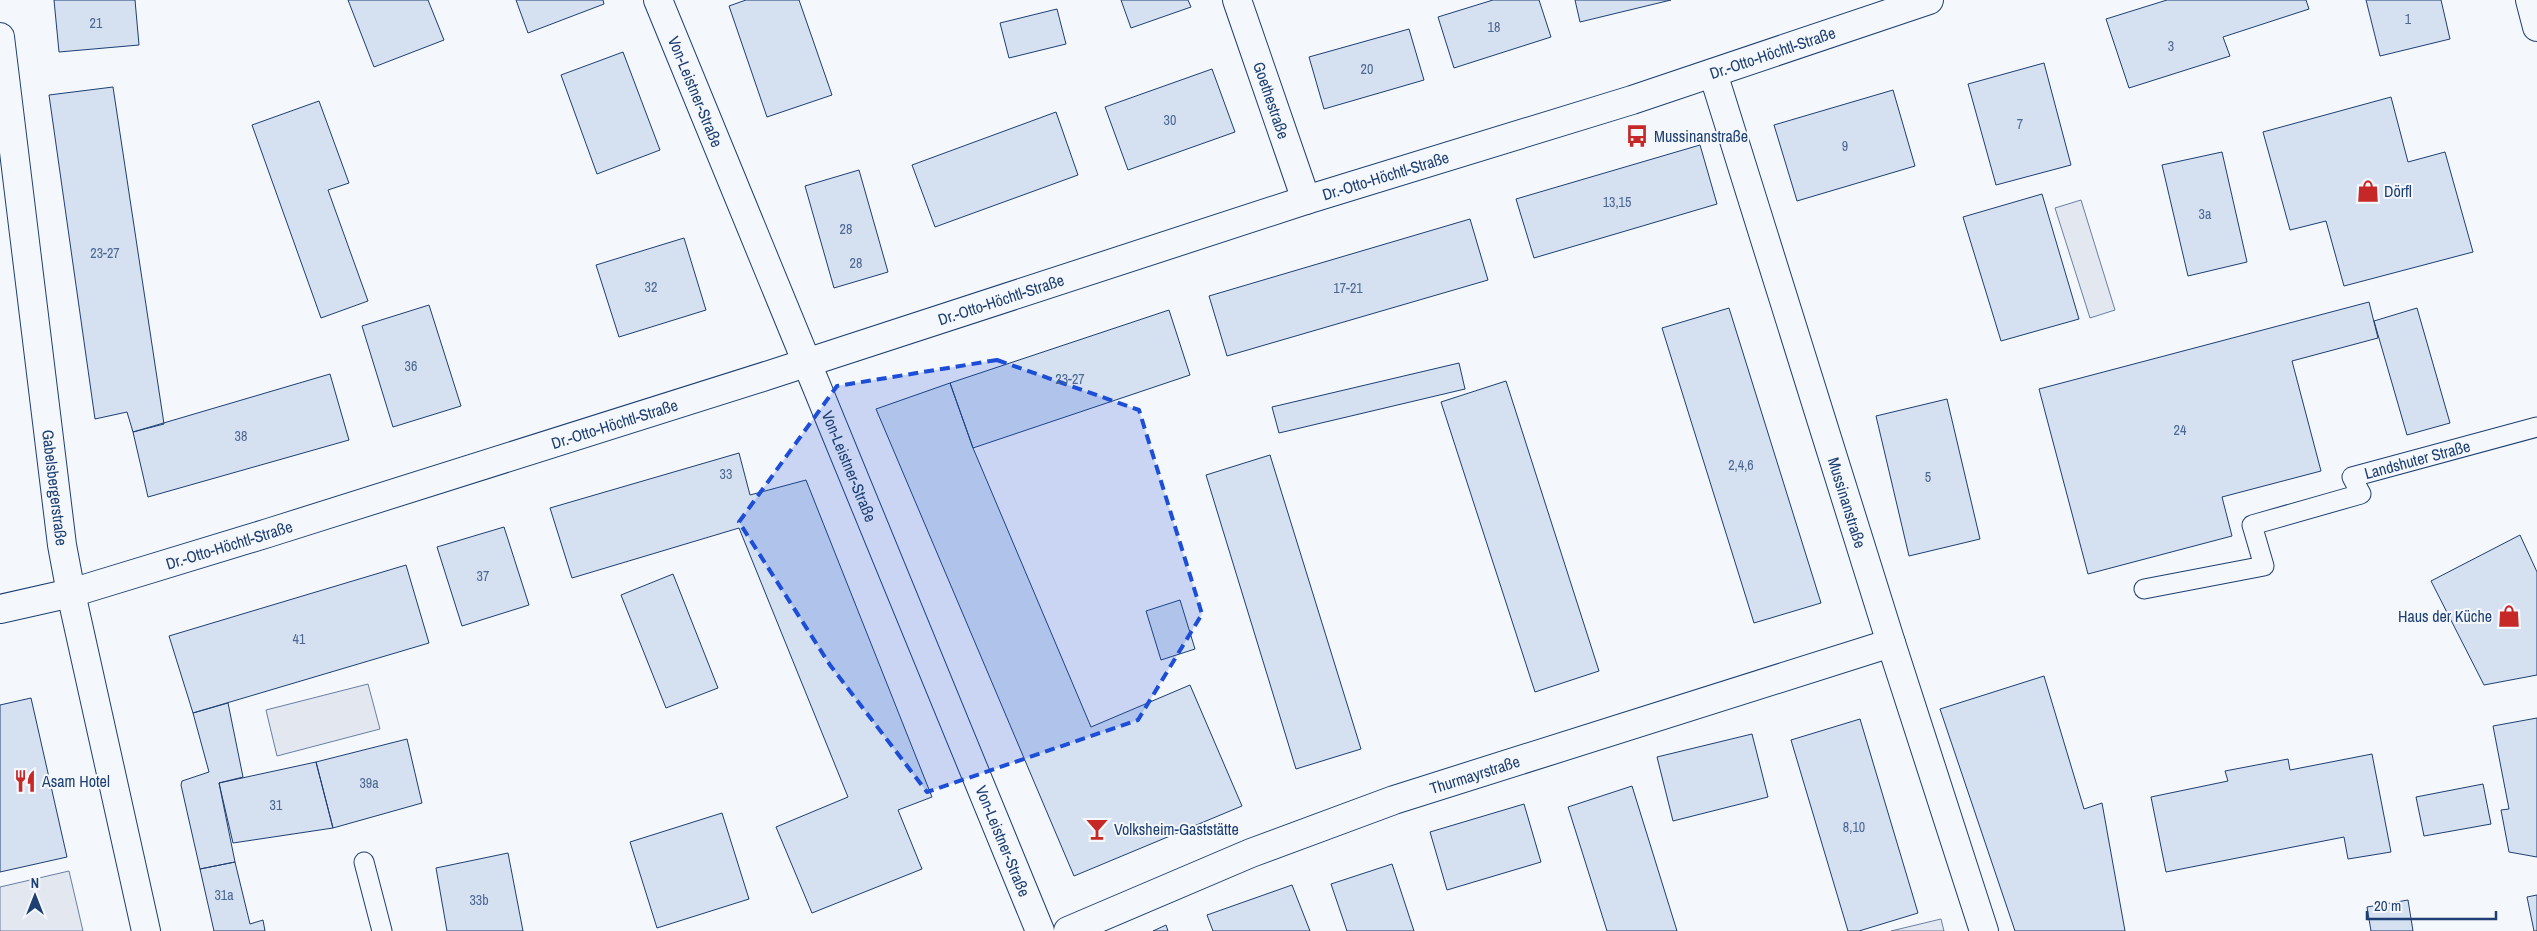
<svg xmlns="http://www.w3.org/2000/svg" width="2537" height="931" font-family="'Archivo Narrow',sans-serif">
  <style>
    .parking { fill: #e3e8f0; stroke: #687fa3 }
    .building { fill: #d5e0f0; stroke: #1d3f73 }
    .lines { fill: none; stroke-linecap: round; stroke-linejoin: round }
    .lane-casing { stroke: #1d3f73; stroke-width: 21 }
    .street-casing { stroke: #1d3f73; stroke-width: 30 }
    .secondary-casing { stroke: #1d3f73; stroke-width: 30 }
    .lane { stroke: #f4f7fb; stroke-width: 19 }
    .street { stroke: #f4f7fb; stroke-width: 28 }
    .secondary { stroke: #f4f7fb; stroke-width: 28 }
    .marked { fill: #1d4ed8; fill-opacity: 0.2; stroke: #1d4ed8; stroke-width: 4; stroke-dasharray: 10 6; stroke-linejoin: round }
    .labels { text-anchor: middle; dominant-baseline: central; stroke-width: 4; stroke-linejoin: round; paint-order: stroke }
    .number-label { font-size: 14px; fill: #4b6792 }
    .street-label { font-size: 16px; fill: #1d3f73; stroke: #f4f7fb }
    .poi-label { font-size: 16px; fill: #1d3f73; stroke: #f4f7fb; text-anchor: start }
  </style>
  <rect width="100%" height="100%" fill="#f4f7fb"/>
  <path class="parking" d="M2081,200L2115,310L2090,318L2055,208Z
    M368,684L380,729L277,756L266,710Z
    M69,871L83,931H0V887Z
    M1941,919L1944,931H1891Z"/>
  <path class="building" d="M54,0H135L139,45L59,52Z
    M348,0H428L444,40L374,67Z
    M516,0H603L604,4L528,33Z
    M746,0H799L832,95L767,117L729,6Z
    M1121,0H1188L1191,7L1131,28Z
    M1493,0H1539L1551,37L1454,68L1438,17Z
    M1575,0H1671L1580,22Z
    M2167,0H2306L2309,9L2223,37L2230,56L2129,88L2106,19Z
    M2366,0H2441L2450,39L2380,56Z
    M1057,9L1066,44L1009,58L1000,23Z
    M1409,29L1424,80L1324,109L1309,57Z
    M623,52L660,150L597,174L561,75Z
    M2044,63L2071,165L1996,185L1968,84Z
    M1212,69L1235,132L1128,170L1105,107Z
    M113,87L164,424L133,432L127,412L95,419L49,95Z
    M1893,90L1915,166L1797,201L1774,125Z
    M2391,97L2408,162L2445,152L2473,252L2344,286L2326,221L2290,230L2263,132Z
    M319,101L349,183L328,190L368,301L321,318L252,125Z
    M1056,112L1078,175L935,227L912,165Z
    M1700,145L1717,204L1534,258L1516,199Z
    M2222,152L2247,262L2188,276L2162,165Z
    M859,170L888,272L834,288L805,186Z
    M2042,194L2079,319L2001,341L1963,217Z
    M1470,219L1488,280L1227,356L1209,296Z
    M684,238L706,310L619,337L596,265Z
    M2369,302L2378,338L2292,361L2321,471L2222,497L2232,536L2088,574L2039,389Z
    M429,305L461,406L393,427L362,326Z
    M1729,308L1821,603L1754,623L1662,328Z
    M2417,308L2450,423L2407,435L2374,321Z
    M1169,310L1190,375L973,448L950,383Z
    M1459,363L1465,389L1279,433L1272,407Z
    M330,374L349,440L148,497L133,432Z
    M1506,381L1599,671L1535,692L1441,402Z
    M950,383L973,448L1091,727L1190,685L1242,806L1074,876L876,409Z
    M1947,399L1980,539L1909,556L1876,416Z
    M739,453L750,495L806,480L932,797L898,810L922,869L812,913L776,827L848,797L739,528L572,578L550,508Z
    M1270,455L1361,749L1296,769L1206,475Z
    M504,527L529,605L462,626L437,547Z
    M2520,535L2537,572V675L2484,685L2431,581Z
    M406,565L429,643L193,713L169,636Z
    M673,574L718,688L666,708L621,595Z
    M1180,600L1195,649L1161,660L1146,611Z
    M2044,676L2084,809L2102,803L2125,931H2015L1940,709Z
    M31,698L67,857L0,872V705Z
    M228,703L243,777L219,783L235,862L200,869L181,785L182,781L209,772L193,713Z
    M2537,718V857L2509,852L2501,810L2509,809L2493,726Z
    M1860,719L1918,913L1859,931H1848L1791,740Z
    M1752,734L1768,797L1673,821L1657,757Z
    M407,739L422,803L333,828L316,762Z
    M2372,754L2391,852L2348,859L2344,837L2166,872L2151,797L2228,781L2225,771L2288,759L2290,770Z
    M316,762L333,828L233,843L219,783Z
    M2483,784L2491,824L2424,836L2416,797Z
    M1632,786L1677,931H1607L1568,807Z
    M1524,804L1541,862L1447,890L1430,832Z
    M722,813L749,899L657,928L630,842Z
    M508,853L523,931H447L436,868Z
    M235,862L250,924L263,920L265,931H214L200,869Z
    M1392,864L1414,931H1347L1331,884Z
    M1292,885L1310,931H1213L1207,915Z
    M2537,895V931H2534L2527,897Z
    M2408,900L2413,931H2371L2367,907Z
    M1166,925L1168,931H1153Z"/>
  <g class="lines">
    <defs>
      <g id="lane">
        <path id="s1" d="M2144,589L2264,566L2252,525L2361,494L2352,477L2537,427"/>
        <path d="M364,862L382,931"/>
      </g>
      <g id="street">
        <path id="s2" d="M658,0L1040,931"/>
        <path id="s3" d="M1237,0L1306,200"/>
        <path id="s4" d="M1713,73L1891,643L1984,931"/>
        <path d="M71,593L146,931"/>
        <path id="s5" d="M1068,931L1251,853L1394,800L1891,643"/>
      </g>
      <g id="secondary">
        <path d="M2530,0L2537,27"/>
        <path id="s6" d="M0,37L62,545L71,593"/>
        <path id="s7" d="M0,609L71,593L268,533L769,375L1306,200L1632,100L1929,0"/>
      </g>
    </defs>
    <use href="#lane" class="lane-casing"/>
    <use href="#street" class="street-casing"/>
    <use href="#secondary" class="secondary-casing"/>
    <use href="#lane" class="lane"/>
    <use href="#street" class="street"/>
    <use href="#secondary" class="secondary"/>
  </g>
  <path class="marked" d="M997,360L1139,410L1202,614L1138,720L927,792L830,665L739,522L837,386Z"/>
  <defs>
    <symbol id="bus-bare" viewBox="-9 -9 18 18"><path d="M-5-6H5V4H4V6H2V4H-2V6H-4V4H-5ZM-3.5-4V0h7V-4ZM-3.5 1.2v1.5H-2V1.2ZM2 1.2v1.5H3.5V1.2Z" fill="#c62828" stroke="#f4f7fb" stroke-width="2.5" paint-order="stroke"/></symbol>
    <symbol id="shop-bare" viewBox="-9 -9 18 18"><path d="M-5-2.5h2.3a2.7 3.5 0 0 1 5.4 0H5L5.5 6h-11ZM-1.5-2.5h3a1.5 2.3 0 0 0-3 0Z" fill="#c62828" stroke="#f4f7fb" stroke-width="2.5" paint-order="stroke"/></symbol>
    <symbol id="restaurant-bare" viewBox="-9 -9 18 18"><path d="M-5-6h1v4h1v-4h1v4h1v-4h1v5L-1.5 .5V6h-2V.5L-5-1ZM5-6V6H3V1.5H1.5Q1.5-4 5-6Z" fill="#c62828" stroke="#f4f7fb" stroke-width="2.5" paint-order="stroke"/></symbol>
    <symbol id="bar-bare" viewBox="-9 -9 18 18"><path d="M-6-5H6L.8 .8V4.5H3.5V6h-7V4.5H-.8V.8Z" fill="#c62828" stroke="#f4f7fb" stroke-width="2.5" paint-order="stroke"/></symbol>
  </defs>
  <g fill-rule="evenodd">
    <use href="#bus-bare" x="1621" y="120" width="32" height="32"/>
    <use href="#shop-bare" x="2352" y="175" width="32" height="32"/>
    <use href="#shop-bare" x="2493" y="600" width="32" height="32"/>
    <use href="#restaurant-bare" x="9" y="765" width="32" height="32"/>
    <use href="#bar-bare" x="1081" y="813" width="32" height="32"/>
  </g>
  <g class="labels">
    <g class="number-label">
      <text x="2408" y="19">1</text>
      <text x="96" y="23">21</text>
      <text x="1494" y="27">18</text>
      <text x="2171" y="46">3</text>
      <text x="1367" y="69">20</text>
      <text x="1170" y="120">30</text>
      <text x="2020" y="124">7</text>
      <text x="1845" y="146">9</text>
      <text x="1617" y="202">13,15</text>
      <text x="2205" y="214">3a</text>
      <text x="846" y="229">28</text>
      <text x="105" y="253">23-27</text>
      <text x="856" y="263">28</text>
      <text x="651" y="287">32</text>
      <text x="1348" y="288">17-21</text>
      <text x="411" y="366">36</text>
      <text x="1070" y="379">23-27</text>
      <text x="2180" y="430">24</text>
      <text x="241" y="436">38</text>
      <text x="1741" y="465">2,4,6</text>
      <text x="726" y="474">33</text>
      <text x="1928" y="477">5</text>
      <text x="483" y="576">37</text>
      <text x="299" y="639">41</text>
      <text x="369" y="783">39a</text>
      <text x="276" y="805">31</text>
      <text x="1854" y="827">8,10</text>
      <text x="224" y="895">31a</text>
      <text x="479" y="900">33b</text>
    </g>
    <g class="street-label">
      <text stroke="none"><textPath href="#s7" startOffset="1858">Dr.-Otto-Höchtl-Straße</textPath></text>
      <text stroke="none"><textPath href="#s2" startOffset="99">Von-Leistner-Straße</textPath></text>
      <text stroke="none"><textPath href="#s3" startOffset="106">Goethestraße</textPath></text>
      <text stroke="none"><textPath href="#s7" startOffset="1452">Dr.-Otto-Höchtl-Straße</textPath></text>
      <text stroke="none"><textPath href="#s7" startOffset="1048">Dr.-Otto-Höchtl-Straße</textPath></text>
      <text stroke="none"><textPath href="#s7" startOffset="642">Dr.-Otto-Höchtl-Straße</textPath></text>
      <text stroke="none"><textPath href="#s1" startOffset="365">Landshuter Straße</textPath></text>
      <text stroke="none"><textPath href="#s2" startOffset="504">Von-Leistner-Straße</textPath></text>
      <text stroke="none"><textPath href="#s6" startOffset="454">Gabelsbergerstraße</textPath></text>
      <text stroke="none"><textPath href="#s4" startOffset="450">Mussinanstraße</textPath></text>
      <text stroke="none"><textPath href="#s7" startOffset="238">Dr.-Otto-Höchtl-Straße</textPath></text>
      <text stroke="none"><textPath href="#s5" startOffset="436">Thurmayrstraße</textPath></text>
      <text stroke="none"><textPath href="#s2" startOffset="909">Von-Leistner-Straße</textPath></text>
    </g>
    <g class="poi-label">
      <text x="1654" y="136">Mussinanstraße</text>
      <text x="2384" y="191">Dörfl</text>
      <text x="2492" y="616" text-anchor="end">Haus der Küche</text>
      <text x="42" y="781">Asam Hotel</text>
      <text x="1114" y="829">Volksheim-Gaststätte</text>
    </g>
  </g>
  <g transform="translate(35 896)" stroke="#f4f7fb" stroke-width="4" paint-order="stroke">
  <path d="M0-4L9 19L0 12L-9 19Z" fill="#1d3f73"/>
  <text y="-8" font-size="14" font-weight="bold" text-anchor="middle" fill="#1d3f73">N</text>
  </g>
  <path d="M2367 911v8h129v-8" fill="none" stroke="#1d3f73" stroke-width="2.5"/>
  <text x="2374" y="911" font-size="15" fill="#1d3f73" stroke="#f4f7fb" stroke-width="4" paint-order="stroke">20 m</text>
</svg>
